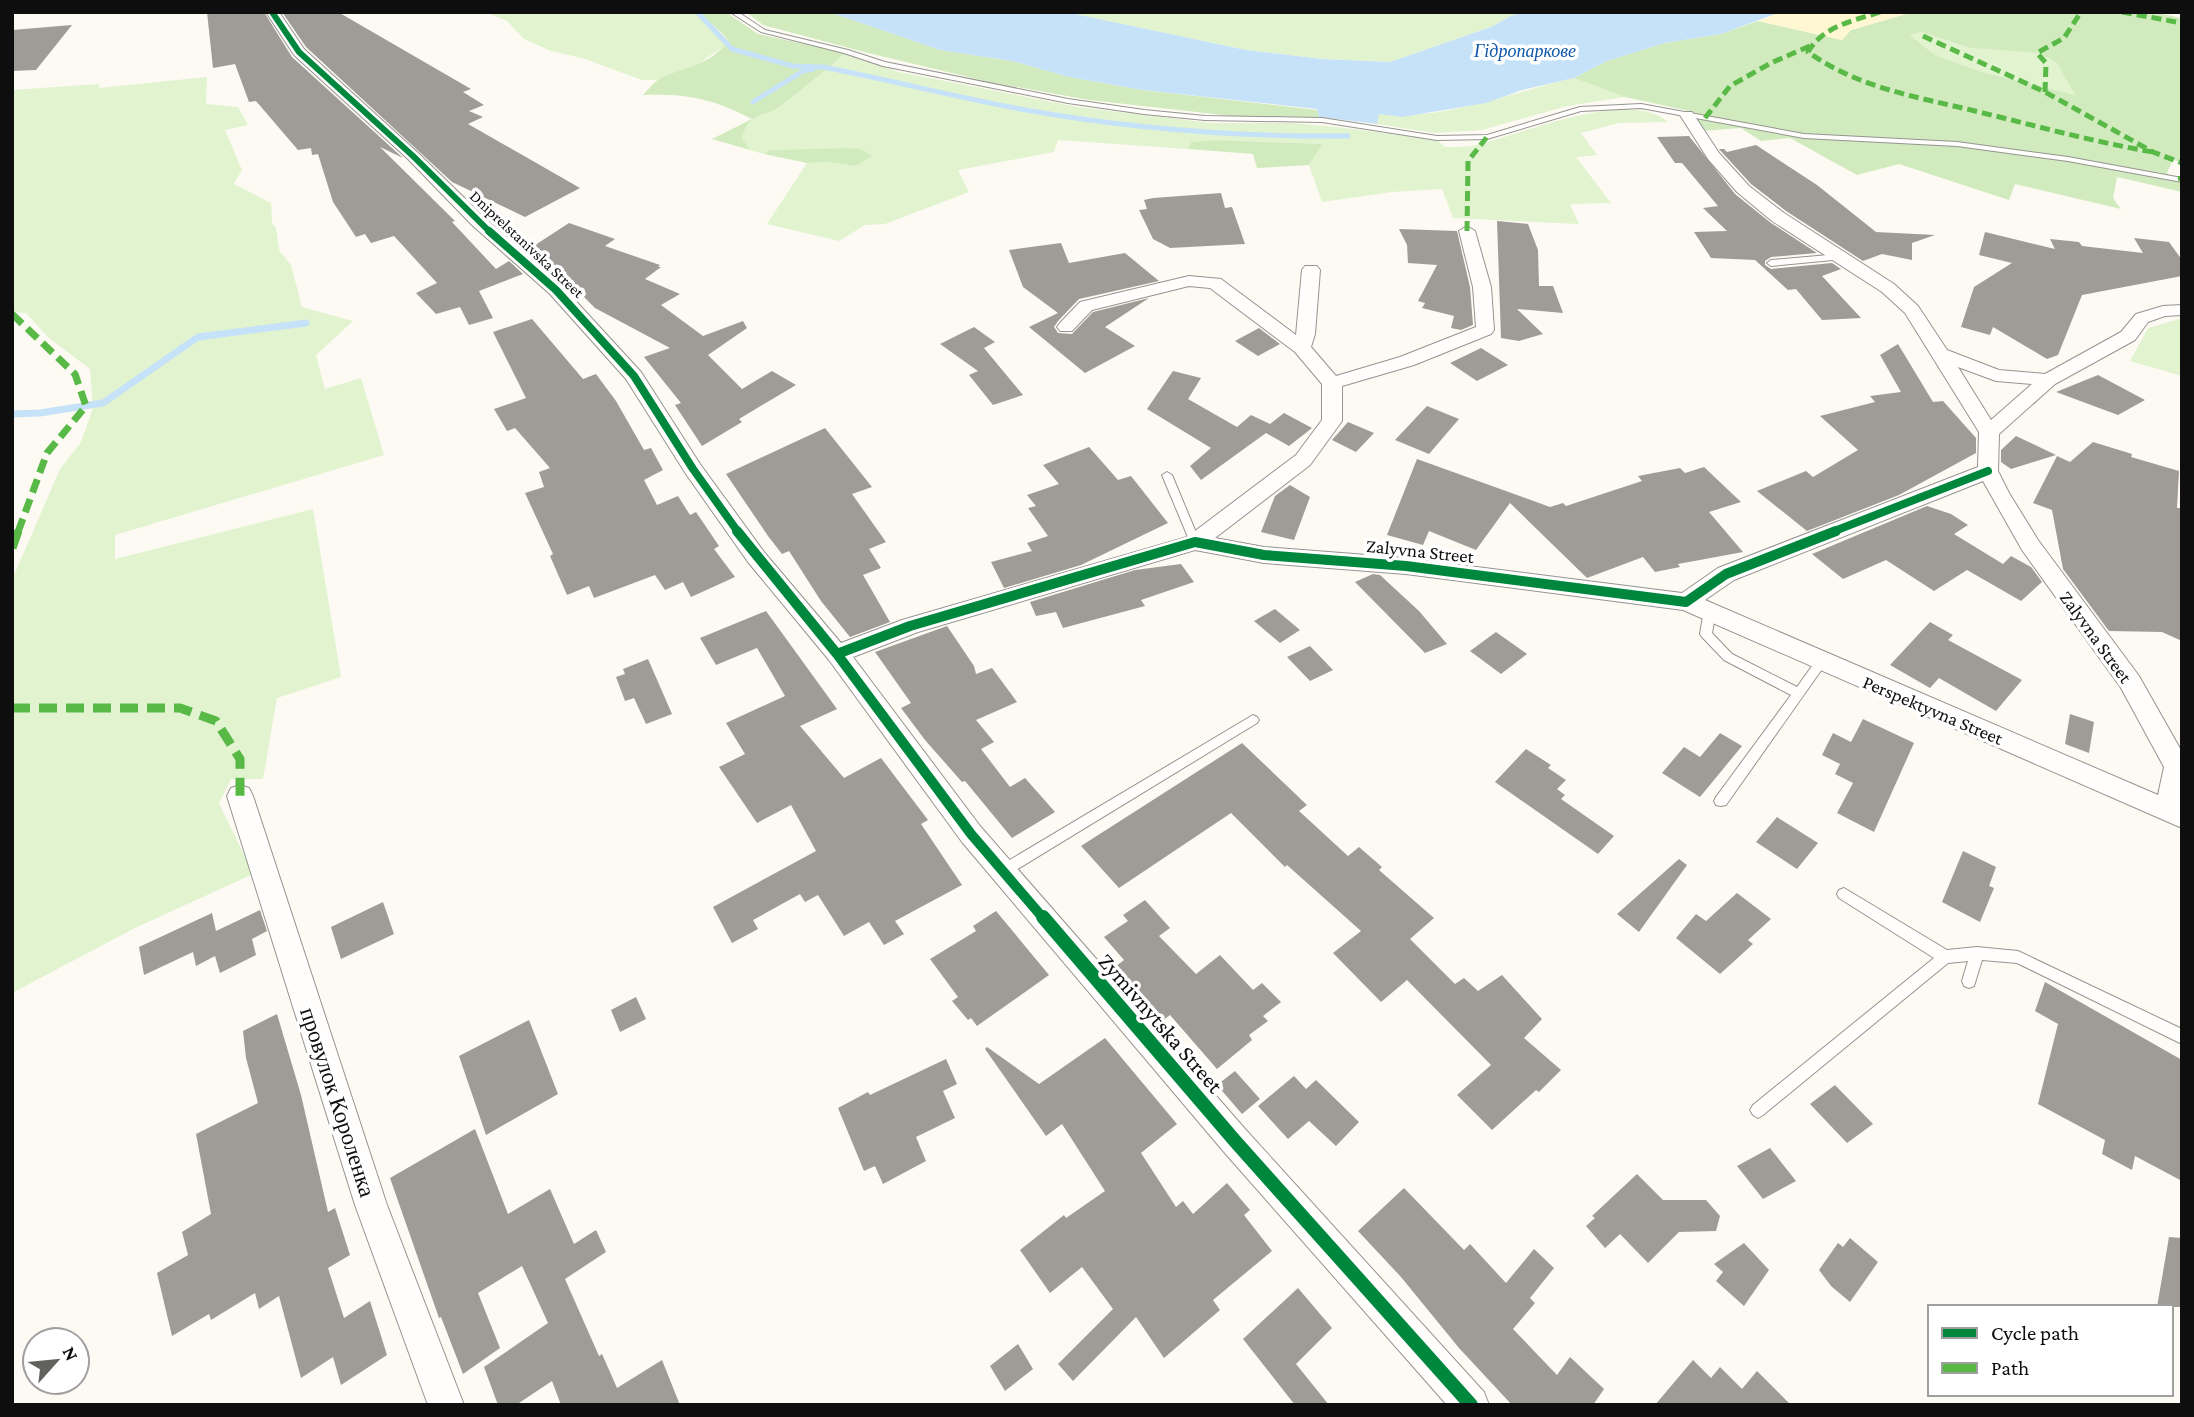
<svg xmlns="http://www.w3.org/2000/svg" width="2194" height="1417" font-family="'Crimson Pro',serif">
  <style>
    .green { fill: #e2f3d0 }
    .forest { fill: #d2ebbe; fill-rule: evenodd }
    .sand { fill: #fef7d2 }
    .water { fill: #c6e2f8 }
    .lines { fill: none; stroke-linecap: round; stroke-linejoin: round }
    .stream-far1 { stroke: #c6e2f8; stroke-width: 5 }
    .stream { stroke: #c6e2f8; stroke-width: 7 }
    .building { fill: #9f9c98 }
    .lane-casing { stroke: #959491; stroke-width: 2 }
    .street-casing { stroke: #959491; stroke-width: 2 }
    .lane { fill: #fffefd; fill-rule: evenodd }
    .street { fill: #fffefd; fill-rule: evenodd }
    .quiet-far2 { stroke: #58b947; stroke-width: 5; stroke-dasharray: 10 5; stroke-linecap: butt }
    .quiet-far1 { stroke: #58b947; stroke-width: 7; stroke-dasharray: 14 7; stroke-linecap: butt }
    .quiet { stroke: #58b947; stroke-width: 9; stroke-dasharray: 18 9; stroke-linecap: butt }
    .cycleway-far3-casing { stroke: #fff; stroke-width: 9 }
    .cycleway-far2-casing { stroke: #fff; stroke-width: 11 }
    .cycleway-far1-casing { stroke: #fff; stroke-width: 15 }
    .cycleway-casing { stroke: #fff; stroke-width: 18 }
    .cycleway-far3 { stroke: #00873e; stroke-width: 6 }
    .cycleway-far2 { stroke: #00873e; stroke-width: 8 }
    .cycleway-far1 { stroke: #00873e; stroke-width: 10 }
    .cycleway { stroke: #00873e; stroke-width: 14 }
    .labels { text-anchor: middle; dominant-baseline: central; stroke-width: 7; stroke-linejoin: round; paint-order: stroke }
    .far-street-label { font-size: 16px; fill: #0e0e0e; stroke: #fff }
    .far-water-label { font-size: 18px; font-style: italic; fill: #0d58aa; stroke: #fff }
    .street-label { font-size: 19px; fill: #0e0e0e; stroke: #fff }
    .near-street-label { font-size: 23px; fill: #0e0e0e; stroke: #fff }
  </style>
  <rect width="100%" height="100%" fill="#fcfaf2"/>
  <path class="green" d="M485,12H699L728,40L724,46L694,67L657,80H642L582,58L551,51L524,39L507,21Z
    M1066,12H1526L1511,16L1491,27L1390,62L1322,59L1246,50Z
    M1921,32L1970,48L2037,53L2057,63L2076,96L1982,72L1935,55L1909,34Z
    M845,53L899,72L1078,107L1211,123H1292L1337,127L1437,140L1445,147C1453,147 1463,147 1472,146C1519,136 1628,87 1668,122L1619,123L1581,133L1597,155L1576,157L1611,203L1570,204L1579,224L1453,218L1442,189L1392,192L1322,202L1309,165L1321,144L1215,140L1191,142L1188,149L1058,140L1054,152L958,170L969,192L885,224L865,225L839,241L767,224L807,163L828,162L856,166L871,156L843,148L771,150L764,154L750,150L742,138C744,131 747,123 753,119C760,114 770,113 778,108C801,90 823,73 845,53Z
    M207,77L206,104L238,107L248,125L225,130L242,170L234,184L271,203L272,223L276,228L279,250L291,265L302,307L353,321L316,355L325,389L361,378L384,455L115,535V559L313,509L341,677L277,698L263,779H231L219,803L253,874L135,928L12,993V580L60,469L81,442L93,408L90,369L49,338L26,313L12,312V90L99,84V88Z
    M1574,78L1625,97L1567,106L1482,130L1434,133L1377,124L1378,114C1444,121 1510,93 1574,78Z
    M2182,318V376L2130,361L2148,328Z"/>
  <path class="forest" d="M699,12H726L758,34L845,53C823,73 801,90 778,108C770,113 760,114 753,119C747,123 744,131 742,138L750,150L712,139L752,119C710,98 688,94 643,95C648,90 653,83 659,79C683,67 713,65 728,40C720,29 708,23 699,12Z
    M746,12H829L940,50L1012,61L1069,77L1143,90L1317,110L1319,117L1232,116L1089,100L989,82L868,53L763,25Z
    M1913,12H2152L2182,18V162L2173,160L2167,173L2182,184V192L2117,177L2113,198L2121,209L2015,184L2009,200L1899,164L1857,175L1790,138L1761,141L1741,128L1702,131L1689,111L1625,97L1574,78L1607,61L1665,43L1721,34L1758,21L1842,40L1851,30ZM1921,32L1970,48L2038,53L2057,63L2075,95L1982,72L1935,55L1910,35Z
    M1215,140L1322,144L1309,165L1257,168L1253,154L1188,149L1191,142Z
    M843,148L861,149L872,156L856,166L828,162L807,163L764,154L770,150Z"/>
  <path class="sand" d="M1781,12H1913L1851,30L1842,40L1758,21Z"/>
  <path class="water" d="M829,12H1066L1246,50L1322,59L1390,62L1491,27L1511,16L1526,12H1781L1721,34L1665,43L1607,61L1574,78L1522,90L1486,103L1402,117L1379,114L1377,124L1319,117L1317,109L1143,90L1069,77L1012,61L940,50Z"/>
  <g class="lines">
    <path class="stream-far1" d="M697,12L732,49L793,66L823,67C891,80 958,98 1026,110C1132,129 1240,137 1348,136
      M753,102L803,71L813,69"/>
    <path class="stream" d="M12,414L40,413L103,403L198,337L306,323"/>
  </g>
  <path class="building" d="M207,12H264L292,57L403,158L380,147L455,221L452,222L496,269L509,261L523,274L479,291L493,318L469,325L460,307L436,314L416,293L437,283L394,236L371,243L365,234L356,237L333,202L318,154L312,155L311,148L298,150L256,101L249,102L235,64L213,68Z
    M282,12H338L471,89L463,92L484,105L469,111L483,117L468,124L580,188L525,217L452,182L306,47Z
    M72,25L36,70L12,71V30Z
    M1689,136L1735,194L1771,223L1817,253L1771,257L1765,261V265L1771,269L1832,263L1841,269L1822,276L1861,318L1822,320L1796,289L1788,290L1755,260L1711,258L1694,232L1727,231L1703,208L1718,206L1682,163H1675L1657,137Z
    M1756,145L1817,185L1876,232L1935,235L1912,243V260L1882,254L1863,261L1786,211L1751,184L1719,149H1724L1727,152Z
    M1221,193L1225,208L1232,207L1245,244L1170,248L1153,239L1139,210L1147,209L1144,200L1153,198Z
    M1497,221L1528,224L1538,250L1539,286H1553L1563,313L1517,309L1543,334L1519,341L1501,338Z
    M569,223L615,239L605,246L660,265L658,267H661L645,279L680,294L661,305L703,336L743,321L747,328L708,355L742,389L772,371L796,385L739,419L742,422L702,446L675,405L681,403L644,357L670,348L595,308L550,263L543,266L526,251Z
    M1399,229L1457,231L1470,287L1473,325L1461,330L1451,328L1454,316L1422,308L1425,303L1418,301L1437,265L1408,263L1407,245Z
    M1985,232L2055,249L2050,239L2079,242L2082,246L2143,253L2134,238L2169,242L2182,260V276L2082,295L2058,355L2047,359L1993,327L1990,335L1961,327L1974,287L2012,263L1979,255Z
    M1061,243L1069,263L1125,253L1159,281L1079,299L1058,321L1054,327L1058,333L1072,334L1093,312L1149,298L1105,327L1135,346L1085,373L1029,327L1058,313L1023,287L1009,250Z
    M532,319L583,379L596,374L616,401L644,450L651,448L663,470L644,480L657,505L678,496L690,515L696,512L719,546L714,549L735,577L691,597L683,582L665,590L655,575L594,598L589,586L567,595L550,556L553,554L525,493L544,487L539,472L550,468L515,428L507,431L494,409L526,398L493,332Z
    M974,327L995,342L984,348L1023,395L993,405L969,375L978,371L940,344Z
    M1259,328L1280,344L1258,356L1235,341Z
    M1898,344L1933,402L1943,401L1976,438V453L1899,495L1807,531L1757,491L1806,471L1813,477L1858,450L1820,416L1875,402L1870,396L1901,392L1880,355Z
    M1481,348L1508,365L1477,381L1450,363Z
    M1173,371L1201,378L1188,399L1237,427L1251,415L1270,424L1284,413L1312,428L1289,446L1266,433L1201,480L1190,466L1211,448L1147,409Z
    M2098,375L2145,400L2118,415L2056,392Z
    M1427,406L1459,419L1429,454L1395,440Z
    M1348,422L1374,433L1356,452L1332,440Z
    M825,428L872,487L852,494L886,542L869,549L881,568L863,575L890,622L850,637L821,601L789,551L782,554L768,536L726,474Z
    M2016,436L2056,455L2011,469L2001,462V450Z
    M2093,442L2132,454L2131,457L2179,471L2177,508H2182V641L2162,632L2109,631L2063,569L2052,510L2033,503L2057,456L2070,462Z
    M1089,447L1118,480L1131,476L1168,523L1081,565L1004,588L991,562L1032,551L1027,543L1048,536L1028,508L1036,506L1027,495L1059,484L1043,465Z
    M1417,459L1550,507L1563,503L1566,506L1642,481L1638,476L1680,468L1685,473L1704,467L1741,502L1709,512L1743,552L1678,564L1680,567L1655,572L1643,557L1587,578L1510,503L1476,550L1429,531L1423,545L1387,535Z
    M1290,485L1310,497L1294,540L1261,532L1275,496Z
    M1927,506L1951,514L1968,525L1954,534L2003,564L2011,556L2031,567L2042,582L2021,601L1967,570L1934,591L1886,560L1843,579L1812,554Z
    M1181,564L1194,582L1141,600L1145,606L1063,628L1056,612L1036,616L1030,602L1135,570Z
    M1373,574L1380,575L1419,611L1447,644L1425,653L1355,582Z
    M1275,609L1300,630L1280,643L1254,621Z
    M766,611L837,709L800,726L844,778L881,758L928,820L921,824L962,885L895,921L904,934L884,945L869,922L844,936L818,895L805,902L800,894L753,920L758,929L732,943L713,907L816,851L791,805L757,823L719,767L745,754L726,723L785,696L757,648L716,665L700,638Z
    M1930,622L1953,635L1948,640L2022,680L1996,711L1939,678L1930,688L1890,665Z
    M947,626L974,666L976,674L992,668L1017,702L976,720L994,742L981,749L1010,787L1025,778L1055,812L1012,838L965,781L962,782L925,740L901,708L911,703L875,652Z
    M1496,632L1527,654L1501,674L1470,651Z
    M1310,646L1333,670L1310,681L1287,657Z
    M648,659L672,714L646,724L634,698L625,701L616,677L625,674L623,669Z
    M2070,714L2094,722L2089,753L2065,744Z
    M1863,719L1914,743L1874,832L1837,813L1853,783L1835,774L1840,764L1822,755L1833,733L1851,742Z
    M1720,733L1742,746L1700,797L1662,773L1684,747L1700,757Z
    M1242,743L1307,805L1299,811L1348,856L1359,847L1382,867L1379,870L1434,918L1410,939L1455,984L1464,978L1478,991L1502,975L1542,1019L1524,1038L1561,1070L1539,1092L1536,1090L1492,1130L1457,1095L1491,1065L1407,980L1381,1002L1333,953L1361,931L1287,865L1285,867L1231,813L1119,888L1081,846Z
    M1526,749L1551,765L1548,768L1566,780L1557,789L1565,795L1561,799L1614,836L1598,854L1495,782Z
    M1777,817L1818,843L1797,869L1756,842Z
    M1963,851L1996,867L1989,886L1994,888L1980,922L1942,902Z
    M1679,859L1687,865L1639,932L1617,914Z
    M1737,893L1771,919L1748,940L1753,944L1720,974L1676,938L1696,914L1706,921Z
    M1145,900L1170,928L1159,936L1196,974L1220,955L1253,990L1262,983L1281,1002L1263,1016L1268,1021L1249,1035L1252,1040L1217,1069L1170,1015L1162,1021L1115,967L1124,960L1104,937L1128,921L1123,915Z
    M383,902L394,934L341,959L331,927Z
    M260,910L267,931L252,939L256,955L220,973L215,956L196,966L193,952L144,975L139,947L212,913L216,931Z
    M996,911L1049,975L977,1026L971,1018L968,1020L952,1001L958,997L930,959L976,931L973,926Z
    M2045,982L2182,1060V1181L2135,1156L2132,1170L2102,1154L2105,1140L2038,1104L2058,1024L2035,1011Z
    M636,997L646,1019L620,1032L611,1010Z
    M277,1014L301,1095L328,1212L335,1208L350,1255L328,1268L344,1318L370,1301L387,1355L341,1385L333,1357L301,1378L279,1296L259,1309L255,1293L211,1320L209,1314L172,1336L157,1273L188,1255L182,1232L211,1214L196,1134L258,1103L246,1058L243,1031Z
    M529,1020L558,1094L486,1135L459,1056Z
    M1105,1038L1177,1124L1141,1153L1176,1207L1183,1201L1193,1214L1227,1183L1250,1210L1244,1215L1272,1251L1213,1300L1220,1310L1164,1358L1136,1317L1073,1381L1058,1364L1113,1309L1082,1267L1050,1293L1020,1250L1064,1215L1066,1218L1105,1191L1062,1124L1046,1136L985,1049L987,1047L1039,1084Z
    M946,1059L957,1084L943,1091L955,1118L916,1137L926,1161L883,1184L875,1166L864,1171L838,1108L868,1092L870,1095Z
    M1235,1071L1260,1099L1242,1114L1217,1085Z
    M1294,1076L1306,1089L1316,1080L1359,1122L1336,1146L1309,1121L1288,1139L1258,1106Z
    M1835,1085L1873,1124L1847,1143L1810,1104Z
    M475,1129L508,1214L550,1189L574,1244L596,1230L606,1252L565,1279L599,1356L602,1354L617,1388L662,1360L680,1405H561L552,1381L516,1405H498L484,1367L548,1323L522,1266L478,1293L500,1348L463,1374L441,1317L439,1318L390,1178Z
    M1770,1148L1796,1181L1763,1199L1737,1166Z
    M1637,1174L1663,1200H1706L1720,1216L1716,1231L1679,1232L1648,1263L1620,1234L1605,1248L1586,1226L1595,1218L1592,1216Z
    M1404,1188L1464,1250L1470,1244L1506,1283L1534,1249L1554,1268L1530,1298L1535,1303L1513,1329L1557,1375L1570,1357L1604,1389L1593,1405H1512L1459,1348L1401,1277L1358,1231Z
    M2169,1237L2182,1238V1307H2157Z
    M1850,1238L1878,1262L1850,1302L1831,1286L1819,1270L1838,1243L1843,1247Z
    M1744,1243L1769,1270L1744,1306L1716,1281L1723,1272L1714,1264Z
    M1298,1288L1332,1328L1296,1364L1329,1405H1295L1243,1339Z
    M1018,1344L1033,1369L1005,1391L990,1366Z
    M1693,1360L1711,1378L1720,1367L1742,1389L1757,1371L1791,1405H1655Z"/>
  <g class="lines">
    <defs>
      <path id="lane" d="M730,12H738L765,30L848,50L885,62L1068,99L1144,110L1205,116L1322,118L1437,136L1487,135L1580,107L1641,104L1804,134L1957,142L2068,157L2182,178V182L2068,161L1957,146L1804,138L1641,108L1581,111L1487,139L1437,140L1322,122L1205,120L1144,114L1068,103L883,66L844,53L761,32Z
        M1840,254L1843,255V259L1771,266L1767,263L1771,260Z
        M1167,472L1172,475L1200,542L1199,545H1191L1190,542L1162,475Z
        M1710,606L1716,610L1712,633L1732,654L1797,687L1817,659H1825L1827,662L1726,805L1721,806L1716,805L1714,801L1716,797L1791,695L1724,660L1702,637L1700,634L1704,610Z
        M1253,715L1257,717L1259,720L1257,723L1008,875L1003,877L998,875L996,871L998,867Z
        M1844,888L1947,950L1977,947L2018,951L2182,1029V1044L2017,963L1982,960L1974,986L1969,988L1964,986L1962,981L1968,961L1948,963L1763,1115L1758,1118L1753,1115L1750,1110L1753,1105L1934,958L1839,898L1837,894L1839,890Z"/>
      <path id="street" d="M266,12H279L304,49L418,153L484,217L562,286L641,372L700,464L764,552L841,643L902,620L1187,537L1296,455L1322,420V384L1295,352L1210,288L1189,286L1092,310L1072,331H1060L1057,327L1060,323L1080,302L1189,276L1221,279L1296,335L1302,270L1305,266H1317L1320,270L1315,334L1311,347L1336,376L1400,357L1476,327L1473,287L1459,231L1467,226L1475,231L1491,287L1494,330L1491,334L1414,365L1342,386V421L1310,465L1215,538L1264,547L1406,558L1682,593L1718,568L1978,467L1979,432L1905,313L1882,292L1772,221L1737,192L1708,159L1680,115L1682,112H1692L1719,153L1749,186L1784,213L1894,284L1918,306L1947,350L1999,370L2045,374L2121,332L2136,314L2163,306L2182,305V315L2165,316L2148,322L2135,340L2055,384L1999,434L1998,471L2009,493L2038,540L2139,676L2182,752V828L1683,610L1406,574L1264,563L1195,550L918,632L853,657L980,826L1246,1130L1484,1392L1489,1405H1447L1224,1152L962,842L829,660L748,562L686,474L626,379L550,294L472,225L408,159L294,55ZM1958,367L1996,381L2032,384L1991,420ZM1983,481L2022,550L2121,688L2164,767L2158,795L1705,600L1734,580Z
        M240,785L249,788L253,796L387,1205L464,1405H428L355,1205L227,796L231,788Z"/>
    </defs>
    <use href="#lane" class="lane-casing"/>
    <use href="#street" class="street-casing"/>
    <use href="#lane" class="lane"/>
    <use href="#street" class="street"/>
    <path class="quiet-far2" d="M1880,12C1853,21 1823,26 1808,52C1860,89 1919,97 1979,112C2037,126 2094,142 2153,152
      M2122,12L2182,23
      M1923,36L2045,92L2153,152L2182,163
      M2045,92L2046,63L2037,53L2064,38L2081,12
      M1705,118L1730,86L1771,63L1810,46
      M2178,179L2182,178
      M1467,231L1468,161L1487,137"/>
    <path class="quiet-far1" d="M12,314L75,374L86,406L47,453L18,532"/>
    <path class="quiet" d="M12,548L18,531
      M12,708H180L216,721L240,759V796"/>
    <defs>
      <path id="cycleway-far3" d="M272,12L299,52L413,156L491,233"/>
      <path id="cycleway-far2" d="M489,231L556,290L634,376L693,469L738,532
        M1832,532L1988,471"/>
      <path id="cycleway-far1" d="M737,531L837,654L971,834L1044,919
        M837,654L910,626L1195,542L1264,555L1406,566L1686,602L1726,574L1836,531"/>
      <path id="cycleway" d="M1043,917L1235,1141L1471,1405"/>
    </defs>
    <use href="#cycleway-far3" class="cycleway-far3-casing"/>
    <use href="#cycleway-far2" class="cycleway-far2-casing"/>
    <use href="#cycleway-far1" class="cycleway-far1-casing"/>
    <use href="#cycleway" class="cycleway-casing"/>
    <use href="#cycleway-far3" class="cycleway-far3"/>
    <use href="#cycleway-far2" class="cycleway-far2"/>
    <use href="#cycleway-far1" class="cycleway-far1"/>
    <use href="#cycleway" class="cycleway"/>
  </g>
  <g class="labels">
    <g class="far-street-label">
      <text transform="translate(527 244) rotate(43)">Dniprelstanivska Street</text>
    </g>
    <g class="far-water-label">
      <text x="1525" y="51">Гідропаркове</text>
    </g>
    <g class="street-label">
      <text transform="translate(1420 551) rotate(6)">Zalyvna Street</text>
      <text transform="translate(2096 637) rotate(54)">Zalyvna Street</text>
      <text transform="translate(1933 710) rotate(23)">Perspektyvna Street</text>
    </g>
    <g class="near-street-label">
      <text transform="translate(1161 1023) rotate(49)">Zymivnytska Street</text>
      <text transform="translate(338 1102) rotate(72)">провулок Короленка</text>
    </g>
  </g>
  <rect width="2194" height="1417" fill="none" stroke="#0e0e0e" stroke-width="28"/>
  <rect x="1928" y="1305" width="245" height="91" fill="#ffffff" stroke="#9f9f9f" stroke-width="2"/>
  <rect x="1942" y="1328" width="35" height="10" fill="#00873e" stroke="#9f9f9f" stroke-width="2"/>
  <text x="1991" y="1340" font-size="21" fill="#0e0e0e">Cycle path</text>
  <rect x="1942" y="1363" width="35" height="10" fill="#58b947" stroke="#9f9f9f" stroke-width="2"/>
  <text x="1991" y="1375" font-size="21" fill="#0e0e0e">Path</text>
  <g transform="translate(56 1361) rotate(63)"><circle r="33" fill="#ffffff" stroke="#9f9f9f" stroke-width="2"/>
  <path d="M0-5L12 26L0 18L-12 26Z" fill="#61615e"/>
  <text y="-10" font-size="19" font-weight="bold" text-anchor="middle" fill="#0e0e0e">N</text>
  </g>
</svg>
